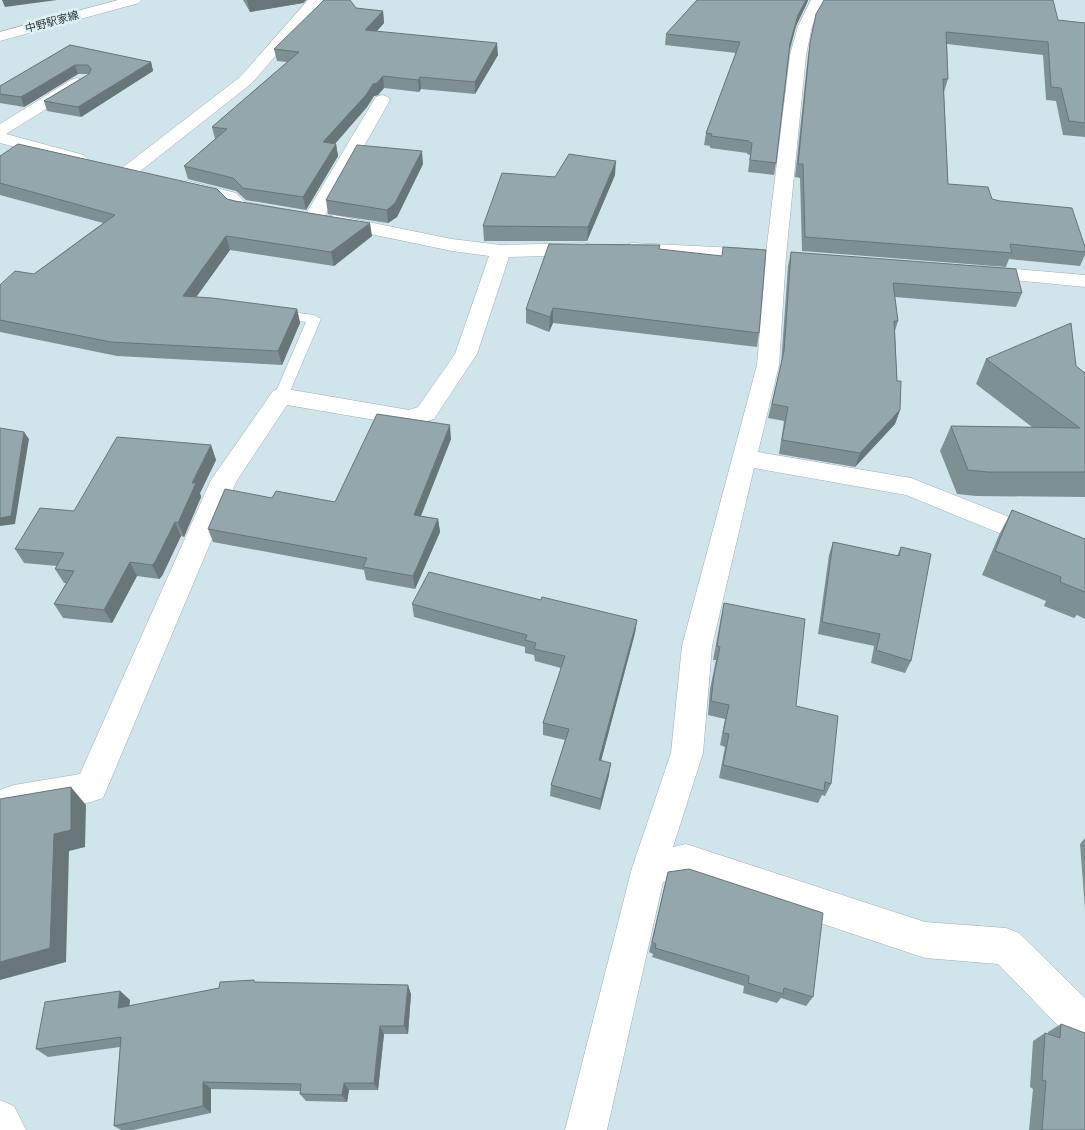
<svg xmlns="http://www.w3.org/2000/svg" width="1085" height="1130" font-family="'Varela Round','Noto Sans JP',sans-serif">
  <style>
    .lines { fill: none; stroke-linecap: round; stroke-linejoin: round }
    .lane-casing { stroke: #9baeb4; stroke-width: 1 }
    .street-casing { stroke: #9baeb4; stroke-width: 1 }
    .secondary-casing { stroke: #9baeb4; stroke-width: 1 }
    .lane { fill: #fff; fill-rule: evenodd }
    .street { fill: #fff; fill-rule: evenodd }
    .secondary { fill: #fff; fill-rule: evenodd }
    .wall { fill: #7f9095 }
    .shaded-wall { fill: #687579 }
    .building { fill: #94a7ad; stroke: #687579 }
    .labels { text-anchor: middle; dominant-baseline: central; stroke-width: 5; stroke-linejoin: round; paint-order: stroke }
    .far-street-label { font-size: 11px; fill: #2f3639; stroke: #def2f8 }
  </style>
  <rect width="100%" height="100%" fill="#d0e5eb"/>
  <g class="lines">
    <defs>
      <path id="lane" d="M276,310L314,315L321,319L288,396L286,399H276L274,396L306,322L271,317L269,314Z"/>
      <path id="street" d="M308,0H323L252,83L134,176L128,177L122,176L119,172L122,168L240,77Z
        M811,0H825L812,26L806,55L786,256L779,365L758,452L911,478L1085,547V568L906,495L754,468L712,646L703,753L673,847L686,844L925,922L1006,928L1019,933L1085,998V1044L1071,1039L998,964L925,958L686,878L663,882L607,1130H565L632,868L671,753L682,646L757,365L766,258L758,261L632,255L625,253L622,249L625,245L632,243L758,249L766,253L790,55L798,26Z
        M77,78L83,80L85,83L83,86L6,134L84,155L87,159L84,163L78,164L0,143V124L71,80Z
        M382,95L388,97L390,100L324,217L321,221L314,223L307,221L304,217L374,100L376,97Z
        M188,181L236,193L245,202L274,207L276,211L274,215L267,217L232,211L222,201L181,191L179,187L181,183Z
        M334,215L452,239L501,245L584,243L591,245L594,249L591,253L584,255L509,257L477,354L434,419L410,426L287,405L236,482L103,798L91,802L16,815L0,821V790L14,785L80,774L211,480L273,391L281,388L409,410L418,407L455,354L489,256L452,251L327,225L324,221L327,217Z
        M981,266L1085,275V287L974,276L971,272L974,268Z
        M0,1100L14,1106L26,1130H0Z"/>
      <path id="secondary" d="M118,0H141L139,3L0,41V32Z"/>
    </defs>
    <use href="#lane" class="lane-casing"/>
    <use href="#street" class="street-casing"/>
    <use href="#secondary" class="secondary-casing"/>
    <use href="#lane" class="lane"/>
    <use href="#street" class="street"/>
    <use href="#secondary" class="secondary"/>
  </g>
  <path class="wall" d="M243,0H306L303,3L250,12Z
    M697,0H808L807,3L796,26L790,50L776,163L774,175L748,172L750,155L747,154V153L710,148V146L704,145L706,133L736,53L665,45L666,34Z
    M356,8L383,11L384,23L376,32L498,55L475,94L421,89L419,92L384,88L378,95L374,96L367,107L335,144H336L338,156L306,210L246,200L236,191L188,179L184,166L215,139L212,127L287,62L277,61L274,49Z
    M816,14L1058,20L1085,23V137L1063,135L1056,101L1046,100L1043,55L947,44L948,79L944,92L948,184L992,199L1085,247V255L1080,266L1009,259L1006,267L802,251L800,178L795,177L808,55Z
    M70,45L151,62L153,71L81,117L47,111L44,101L89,74H78L24,107L0,103V86Z
    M0,156L227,199L372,236L334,266L230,250L196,297L297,309L300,323L282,365L117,356L0,332V285L34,274L103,223L0,195Z
    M423,164L397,217L388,223L328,214L326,200Z
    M615,175L587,241H484L483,226L555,177Z
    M660,249L759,333L757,347L553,323L549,332L526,323V309Z
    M791,252L1022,293L1016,307L895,297L898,321L895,331L897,381L900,410L895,424L855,467L779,454L784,421L768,418L781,365L788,266Z
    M986,359L1076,366L1085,373V497L976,496L957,494L940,451L951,426L1032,427L976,384Z
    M451,439L421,516L438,519L440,532L415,589L366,580L364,570L213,542L208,529L272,498L335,502Z
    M211,445L216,460L200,493L201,497L184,537L181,536L162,576L159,579L137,576L112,623L63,618L54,604L66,583H64L55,569L57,566L24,563L15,549L74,511Z
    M1012,510L1085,539V619L1077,615L1074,618L1044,606L1046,601L982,575L999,535Z
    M833,542L897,556L901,547L911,661L905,673L871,663L874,646L818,634L829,555Z
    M541,600L637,620L635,633L601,761L609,775L600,810L550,796L551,785L565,740L543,735V723L561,668L535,661L534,655L525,653V647L414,617L412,604Z
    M724,603L796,706L831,784L825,796L822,795L818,803L719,778L725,747L720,745L725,719L708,715L710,689L716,660H713L721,617Z
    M1085,838V909L1080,844Z
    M668,872L813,997L806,1006L781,998L777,1003L743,993L744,986L652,957L653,954L649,952Z
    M256,982L411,994L408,1034H384L378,1090H349L347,1102L306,1101L300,1094V1091L211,1089V1113L133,1130H121L114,1126L120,1047L48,1057L36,1049L120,991L130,1000L129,1006Z
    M1061,1024L1085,1130H1029L1033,1089L1030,1087L1033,1041L1045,1033L1048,1034V1032Z"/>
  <path class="shaded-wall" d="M2,0H57L5,7Z
    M247,0H306L303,3L250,12Z
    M806,0H808L807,3L796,26L788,54L790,43L798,15Z
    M383,11L384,23L367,42L365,30Z
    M497,43L498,55L475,94V82Z
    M151,62L153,71L81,117L78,107Z
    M75,65L78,74L24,107L21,97Z
    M383,76L384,88L378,95L374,96L367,107L325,155L323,142L373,84Z
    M420,77L421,89L419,92L418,80Z
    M336,144L338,156L306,210L303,197Z
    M422,151L423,164L397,217L388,223L387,210Z
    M616,161L615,175L587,241L588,227Z
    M370,223L372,236L334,266L331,252Z
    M226,236L230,250L187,310L183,296Z
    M553,308V323L549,332L550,317Z
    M297,309L300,323L282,365L278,351Z
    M900,410L895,424L855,467L860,453Z
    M450,425L451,439L416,528L414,515Z
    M24,432L29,439L15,524L0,526V518Z
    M211,445L216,460L200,493L201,497L184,537L178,523L192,483Z
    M438,519L440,532L415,589L413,576Z
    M175,522L181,536L162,576L159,579L152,565Z
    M130,562L137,576L112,623L104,610Z
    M637,620L635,633L598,772L599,760Z
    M611,763L609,775L600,810L601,799Z
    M71,787L86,805L85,847L69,851L66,962L0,980V962L54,834Z
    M408,985L411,994L408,1034L404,1026Z
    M120,991L130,1000L128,1016L118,1008Z
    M380,1026L384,1034L378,1090L374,1083Z
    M203,1082L211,1089V1113L203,1106Z
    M344,1083L349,1090L347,1102L342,1095Z"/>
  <path class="building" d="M324,0H350L356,8L383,11L365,30L497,43L475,82L420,77L418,80L383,76L377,83L373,84L366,95L323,142L336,144L303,197L243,188L233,178L184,166L227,129L212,127L299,52L274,49Z
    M697,0H806L798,15L790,43L776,163L750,160L752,143L749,142V141L711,136L712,134L706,133L740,42L666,34Z
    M824,0H1053L1058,20L1085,23V123L1069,121L1061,88L1051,87L1048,42L946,32L948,79H943L948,184L988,187L992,199L1000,201L1072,208L1085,247V252L1010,244L1012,253L805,237L803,164H798L810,43L816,14Z
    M70,45L151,62L78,107L44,101L89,74L91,69L88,65H75L21,97L0,94V86Z
    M18,144L217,189L227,199L235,201L370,223L331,252L226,236L183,296L212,298L297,309L278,351L111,342L0,320V285L15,271L34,274L115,215L0,183V156Z
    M357,145L422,151L395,203L387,210L326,200Z
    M569,154L616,161L588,227L483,226L502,173L555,177Z
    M549,244L660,245L659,249L722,256L723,247L766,250L759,333L553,308L550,317L526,309Z
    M791,252L1016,269L1022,293L893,283L898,321H894L897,381H901L900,410L860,453L782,440L788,407L772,404L784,351Z
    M1071,323L1076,366L1085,373V472H988L968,470L951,426L1080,428L986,359Z
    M377,414L450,425L414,515L438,519L413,576L363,567L367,558L208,529L225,489L272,498L276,491L335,502Z
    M0,428L24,432L11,516L0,518Z
    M117,437L211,445L192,483H196L178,523L175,522L155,562L152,565L130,562L104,610L54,604L74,571L55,569L64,553L15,549L40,508L74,511Z
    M1012,510L1085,539V592L1060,582L1061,577L995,551Z
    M833,542L899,556L901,547L931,554L911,661L876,650L880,634L822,622Z
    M429,572L541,600L542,597L637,620L599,760L611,763L601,799L551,785L569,729L543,723L565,656L534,649L536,643L525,640L527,635L412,604Z
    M724,603L805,619L796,706L838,716L831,784L825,782L824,791L723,765L729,734L723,733L729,705L711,701L714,675L720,647L717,646Z
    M71,787V830L54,834L50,948L0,962V799Z
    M689,869L823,913L813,997L784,988L783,994L748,983L749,976L655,948L656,944L652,942L668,872Z
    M254,980V982L408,985L404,1026H380L374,1083H344L342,1095L300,1094L301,1084L203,1082V1106L114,1126L121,1037L36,1049L45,1002L120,991L118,1008L219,988L220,982Z
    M1061,1024L1085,1033V1130H1042L1046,1081L1042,1080L1045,1033L1060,1038Z"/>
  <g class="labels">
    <g class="far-street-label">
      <text transform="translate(52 22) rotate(-15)">中野駅家線</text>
    </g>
  </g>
</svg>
